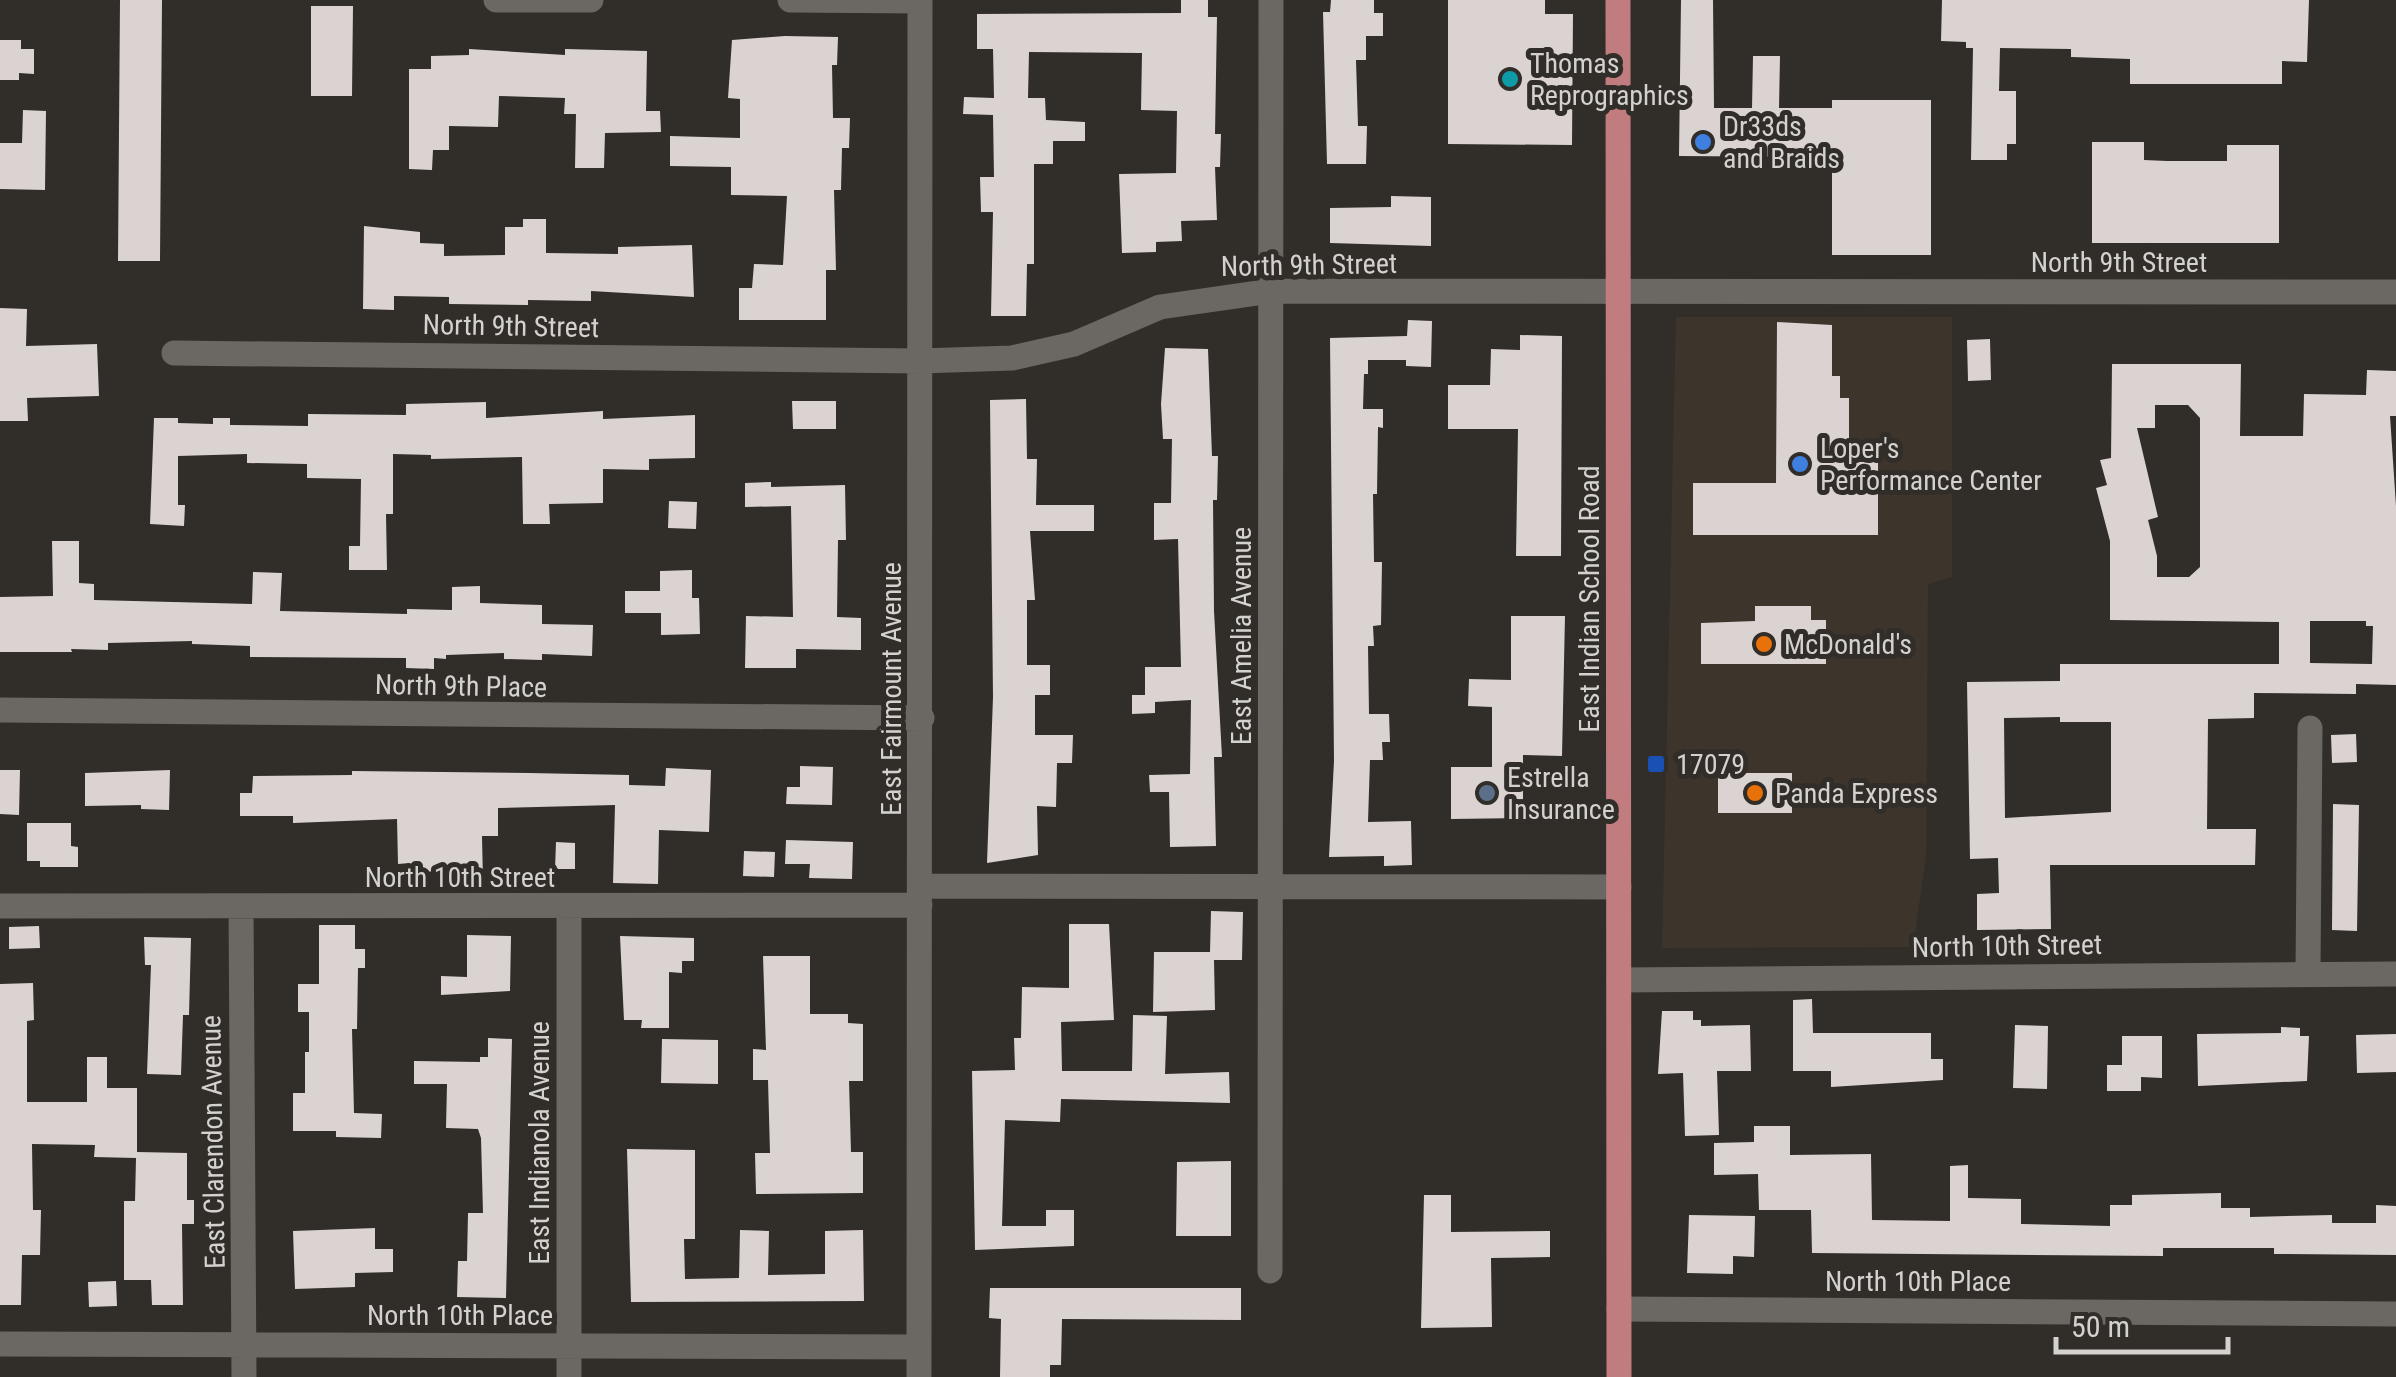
<svg xmlns="http://www.w3.org/2000/svg" width="2396" height="1377" font-family="'Roboto Condensed',sans-serif">
  <style>
    .built { fill: #3d352c }
    .building { fill: #dad3d2; fill-rule: evenodd }
    .lines { fill: none; stroke-linecap: round; stroke-linejoin: round }
    .minor { stroke: #6b6763; stroke-width: 25 }
    .major { stroke: #c07c7f; stroke-width: 25 }
    .culture-dot { fill: #0f9aa8; stroke: #312d29; stroke-width: 4 }
    .shop-dot { fill: #3f7fe0; stroke: #312d29; stroke-width: 4 }
    .food-dot { fill: #e8710a; stroke: #312d29; stroke-width: 4 }
    .transit-dot { fill: #1a4fb4; stroke: #312d29; stroke-width: 4 }
    .service-dot { fill: #5c6f8a; stroke: #312d29; stroke-width: 4 }
    .labels { text-anchor: middle; dominant-baseline: central; stroke-width: 10; stroke-linejoin: round; paint-order: stroke }
    .poi-label { font-size: 28px; fill: #d4d2cf; stroke: #312d29; text-anchor: start }
    .street-label { font-size: 28px; fill: #d4d2cf; stroke: #312d29 }
  </style>
  <rect width="100%" height="100%" fill="#312d29"/>
  <path class="built" d="M1676,317H1952V577L1928,584L1926,857L1913,947L1662,948Z"/>
  <path class="building" d="M120,0H162L160,261H118Z
    M1181,0H1208V17H1217L1215,134H1221L1220,167H1215L1217,220L1181,221L1182,241L1156,242V252L1122,253L1119,174L1176,173L1177,111L1141,110L1142,53L1029,52L1028,98H1045L1046,120L1085,122V141H1053V164H1034V264H1027L1026,316H991L993,212H981L980,177H994L993,115L963,114L964,97L994,98L993,49H977V14L1181,13Z
    M1331,0H1374V13H1383V36H1366V60H1356L1358,126H1367L1366,164H1327L1323,12H1330Z
    M1448,0H1545V14H1573L1572,145L1448,144Z
    M1681,0H1713L1714,108H1752L1753,56H1780L1779,108H1832V100H1931V255H1832V157L1679,156Z
    M1942,0H2309L2307,62L2282,61V84H2130V59L2071,57V49L2000,48L1999,91H2016V144H2007V160H1971L1973,48H1966V42L1941,41Z
    M311,6H353L352,96H311Z
    M785,36L838,37L837,65H832L833,118H850L849,148H842L841,190H834L836,270H826V320H739V288H752L754,264L783,265L787,196L731,195V167L670,166V136L740,138V99L728,98L732,40Z
    M0,40H21V49H34V74L19,73V80H0Z
    M469,49L565,55V49L647,51L646,111H660L661,132L605,133L604,168H575L576,114H564L565,98L499,96L498,127L449,126V150H433L432,170L409,169V69H431V56L469,55Z
    M23,110L46,111L45,190L0,189V143H22Z
    M2092,142H2144V160L2167,161H2227V145H2279V243H2092Z
    M1391,196L1431,197V246L1330,243V208L1391,207Z
    M523,219H546V253L618,254V247L692,245L694,297L591,291V301L528,300V305L449,304V297L394,296V310L363,309L364,226L420,232V243L444,244V256L505,255V227H523Z
    M0,308L27,309L26,346L97,344L99,396L27,398L28,421H0Z
    M1408,320L1432,321L1431,367L1406,366V360H1368V374H1364L1363,409H1383V428L1378,427L1377,494H1373L1374,562H1382L1381,625L1373,626L1374,646H1368L1369,714H1389L1390,742H1382L1383,760H1370L1368,822L1411,821L1412,865L1384,866V856L1329,857L1334,761L1330,338L1407,336Z
    M1777,322L1832,325V376H1840V398H1849V462H1878V535H1693V483H1776Z
    M1520,335L1562,336L1561,556H1516L1518,429H1448V385H1490L1491,349L1520,350Z
    M1990,339L1991,380L1968,381L1967,340Z
    M1165,348L1208,349L1212,456H1218L1217,500H1213L1214,611L1222,757H1214L1216,846L1170,847L1169,792H1150L1149,775L1190,774L1191,700L1155,702V713L1132,714V695H1145V667H1181L1178,539L1154,540V503H1171L1172,439H1163L1161,404Z
    M2112,364H2241L2240,436H2303L2304,394L2366,395L2367,370L2396,371V416H2390L2396,506V685L2356,684V694L2254,693V718L2208,719L2207,829H2256L2255,865H2050L2051,929L1977,930V894L1999,893L1998,858L1970,859L1967,682L2060,681V664H2279V622L2110,620V541L2096,488L2107,485L2100,460L2111,458ZM2155,405H2188L2200,418V567L2189,577H2157V556L2148,520L2158,517L2137,428H2155ZM2310,621H2366V626H2373L2372,664L2310,663ZM2060,717V722H2111V812L2005,818L2004,718Z
    M1026,399L1027,459H1037L1036,505H1094V531H1030L1035,600H1027V665H1050V695H1035V735H1073L1072,763H1057L1056,807L1037,806L1038,855L987,863L993,697L990,400Z
    M792,401H836V429H793Z
    M486,402V418L603,411V419L695,415V458L649,459V470L603,469V503L549,504L550,524H523L522,457L431,459V455L393,454V514H386L387,570H349V546H360L361,479L307,478V464L247,463V454L178,456V505H185L184,526L150,524L154,418H178V423L213,424V418H230V425L308,426V414L406,415V404Z
    M771,482V487L845,485L846,540H838L837,617L861,618V650L796,649V668H745L746,616L793,617L791,506L745,507V483Z
    M669,501L697,502L696,529L668,528Z
    M52,541H79V583L94,584V600L252,604L253,572L282,573L280,611L407,614V609L452,610V587L480,586V603L542,605V624L593,625L592,656L542,654V660L504,659V653L446,655V659L434,658V669L406,668V658L250,657V646L192,644V641L108,643V650L71,649L72,652H0V597L53,596Z
    M692,570V598H699L700,634L661,635V613H625V591H660V571Z
    M1755,606H1811V620H1826V664H1701V623L1755,621Z
    M1511,616H1565L1562,756L1523,755V818L1451,819V767H1492V707L1468,706L1469,679L1511,680Z
    M2356,734L2357,762L2332,763L2331,735Z
    M800,766L833,767L832,805L786,804L787,787H800Z
    M666,768L711,770L709,832L659,830L658,884L613,883L615,805L498,808V836H482L483,882H456L455,871L411,872L410,863L398,864L397,819L293,823V816H240V793H252L253,776L352,775V771L529,773L629,775V785L665,786Z
    M0,770H20L19,815L0,814Z
    M170,770L169,810L141,809V805L85,806V773Z
    M1718,773H1792V813H1718Z
    M2333,804L2359,805L2357,931L2332,930Z
    M27,823H71V846L78,847V867H40V861H27Z
    M786,840L853,842L852,879L809,878L810,864H785Z
    M556,842L575,843V869H555Z
    M744,851L775,852L774,877L743,876Z
    M1211,911L1243,912L1242,960H1214L1215,1010L1153,1012L1154,952H1210Z
    M1069,924H1109L1114,1020L1061,1022L1062,1071H1132L1133,1015L1167,1016L1165,1074L1229,1072L1230,1103L1061,1099L1060,1122L1005,1120L1002,1226H1046V1210H1074V1246L975,1250L972,1071L1015,1070L1014,1038H1021L1022,987L1069,988Z
    M319,925H355V949H365V968H358L357,1029H352L354,1113L382,1114L381,1138L336,1137V1131H293V1093H305V1052H309V1012H298V984H319Z
    M39,926L40,948L9,949V927Z
    M467,935L511,936L510,991L441,995V976L467,977Z
    M620,936L694,938V961H682V973L669,972V1028H641L642,1020H624Z
    M144,937L191,938L189,1015H183L181,1075L147,1074L151,965H145Z
    M763,956H810V1014H848V1023L863,1024V1081H849L851,1152H863V1193L756,1194L755,1153H770L768,1080H753V1049L766,1050Z
    M33,983L34,1020L27,1021V1102H87V1057H107V1088H137V1152L187,1153V1200H194V1224H182L183,1305H152L151,1280H124V1201H135L136,1158L94,1157L95,1145L32,1144L33,1210H41L40,1255H22L21,1305H0V984Z
    M1812,999L1813,1033H1931V1059H1943V1080L1831,1087V1071H1793V1000Z
    M1662,1011H1693V1020H1701V1026L1750,1025L1751,1071H1717L1719,1135L1685,1136L1683,1073L1658,1074Z
    M2015,1025L2048,1026L2047,1089L2013,1088Z
    M2281,1027L2300,1028V1036H2309L2307,1081L2198,1086L2197,1034L2281,1033Z
    M2396,1034V1072L2357,1073L2356,1035Z
    M2122,1036H2162V1078L2141,1077V1091H2107V1065H2122Z
    M488,1038L512,1039L506,1298L457,1297L458,1261H467L468,1213H483L481,1138L478,1129L446,1128L447,1084H414V1061L480,1062V1057H488Z
    M662,1039L718,1040V1084L661,1083Z
    M1754,1126H1790V1155L1871,1154L1872,1220L1950,1221V1166L1968,1165V1198L2021,1199V1224L2110,1226V1205H2132V1195L2221,1193V1208H2250V1217L2332,1215V1223H2376V1205L2396,1206V1255L2274,1254V1248H2163V1256L1812,1253L1811,1210H1759L1758,1174L1714,1175V1143L1754,1142Z
    M627,1149L695,1150V1239H684L685,1279L739,1278L740,1230L769,1231L768,1275L825,1274V1231L863,1230L864,1301L631,1302Z
    M1231,1161V1236H1176L1177,1162Z
    M1424,1195H1451V1232L1550,1231V1257L1491,1258L1492,1327L1421,1328Z
    M1689,1215L1755,1216L1754,1257L1733,1256V1274L1687,1273Z
    M375,1228V1249H393V1272L355,1273V1287L295,1289L293,1231Z
    M116,1281L117,1306L89,1307L88,1282Z
    M990,1288H1241V1320L1062,1319L1061,1365H1050V1377H1000L1001,1319L989,1318Z"/>
  <g class="lines">
    <path class="minor" d="M496,0H591
      M790,0L920,1
      M174,353L920,361L1012,358L1074,344L1160,307L1271,291L2396,292
      M0,710L922,718
      M921,886L1619,887
      M0,906L920,905
      M241,906L244,1377
      M569,908V1377
      M2308,974L2310,728
      M1619,980L2396,974
      M1270,1271L1271,0
      M1619,1309L2396,1314
      M0,1344L919,1347
      M919,1377L920,0"/>
    <path class="major" d="M1618,0L1619,1377"/>
  </g>
  <circle class="culture-dot" cx="1510" cy="79" r="10"/>
  <g class="shop-dot">
    <circle cx="1703" cy="142" r="10"/>
    <circle cx="1800" cy="464" r="10"/>
  </g>
  <g class="food-dot">
    <circle cx="1764" cy="644" r="10"/>
    <circle cx="1755" cy="793" r="10"/>
  </g>
  <rect class="transit-dot" x="1646" y="754" width="20" height="20" rx="5"/>
  <circle class="service-dot" cx="1487" cy="793" r="10"/>
  <g class="labels">
    <g class="poi-label">
      <text x="1530" y="63">Thomas<tspan x="1530" dy="32">Reprographics</tspan></text>
      <text x="1723" y="126">Dr33ds<tspan x="1723" dy="32">and Braids</tspan></text>
      <text x="1820" y="448">Loper's<tspan x="1820" dy="32">Performance Center</tspan></text>
      <text x="1784" y="644">McDonald's</text>
      <text x="1676" y="764">17079</text>
      <text x="1507" y="777">Estrella<tspan x="1507" dy="32">Insurance</tspan></text>
      <text x="1775" y="793">Panda Express</text>
    </g>
    <g class="street-label">
      <text x="2119" y="262">North 9th Street</text>
      <text transform="translate(1309 265) rotate(-1)">North 9th Street</text>
      <text transform="translate(511 326) rotate(1)">North 9th Street</text>
      <text transform="translate(1589 599) rotate(-90)">East Indian School Road</text>
      <text transform="translate(1241 636) rotate(-90)">East Amelia Avenue</text>
      <text transform="translate(461 686) rotate(1)">North 9th Place</text>
      <text transform="translate(891 689) rotate(-90)">East Fairmount Avenue</text>
      <text x="460" y="877">North 10th Street</text>
      <text transform="translate(2007 946) rotate(-1)">North 10th Street</text>
      <text transform="translate(213 1142) rotate(-91)">East Clarendon Avenue</text>
      <text transform="translate(539 1143) rotate(-90)">East Indianola Avenue</text>
      <text x="1918" y="1281">North 10th Place</text>
      <text x="460" y="1315">North 10th Place</text>
    </g>
  </g>
  <path d="M2056 1337v15h172v-15" fill="none" stroke="#d4d2cf" stroke-width="5"/>
  <text x="2071" y="1337" font-size="30" fill="#d4d2cf" stroke="#312d29" stroke-width="8" paint-order="stroke">50 m</text>
</svg>
